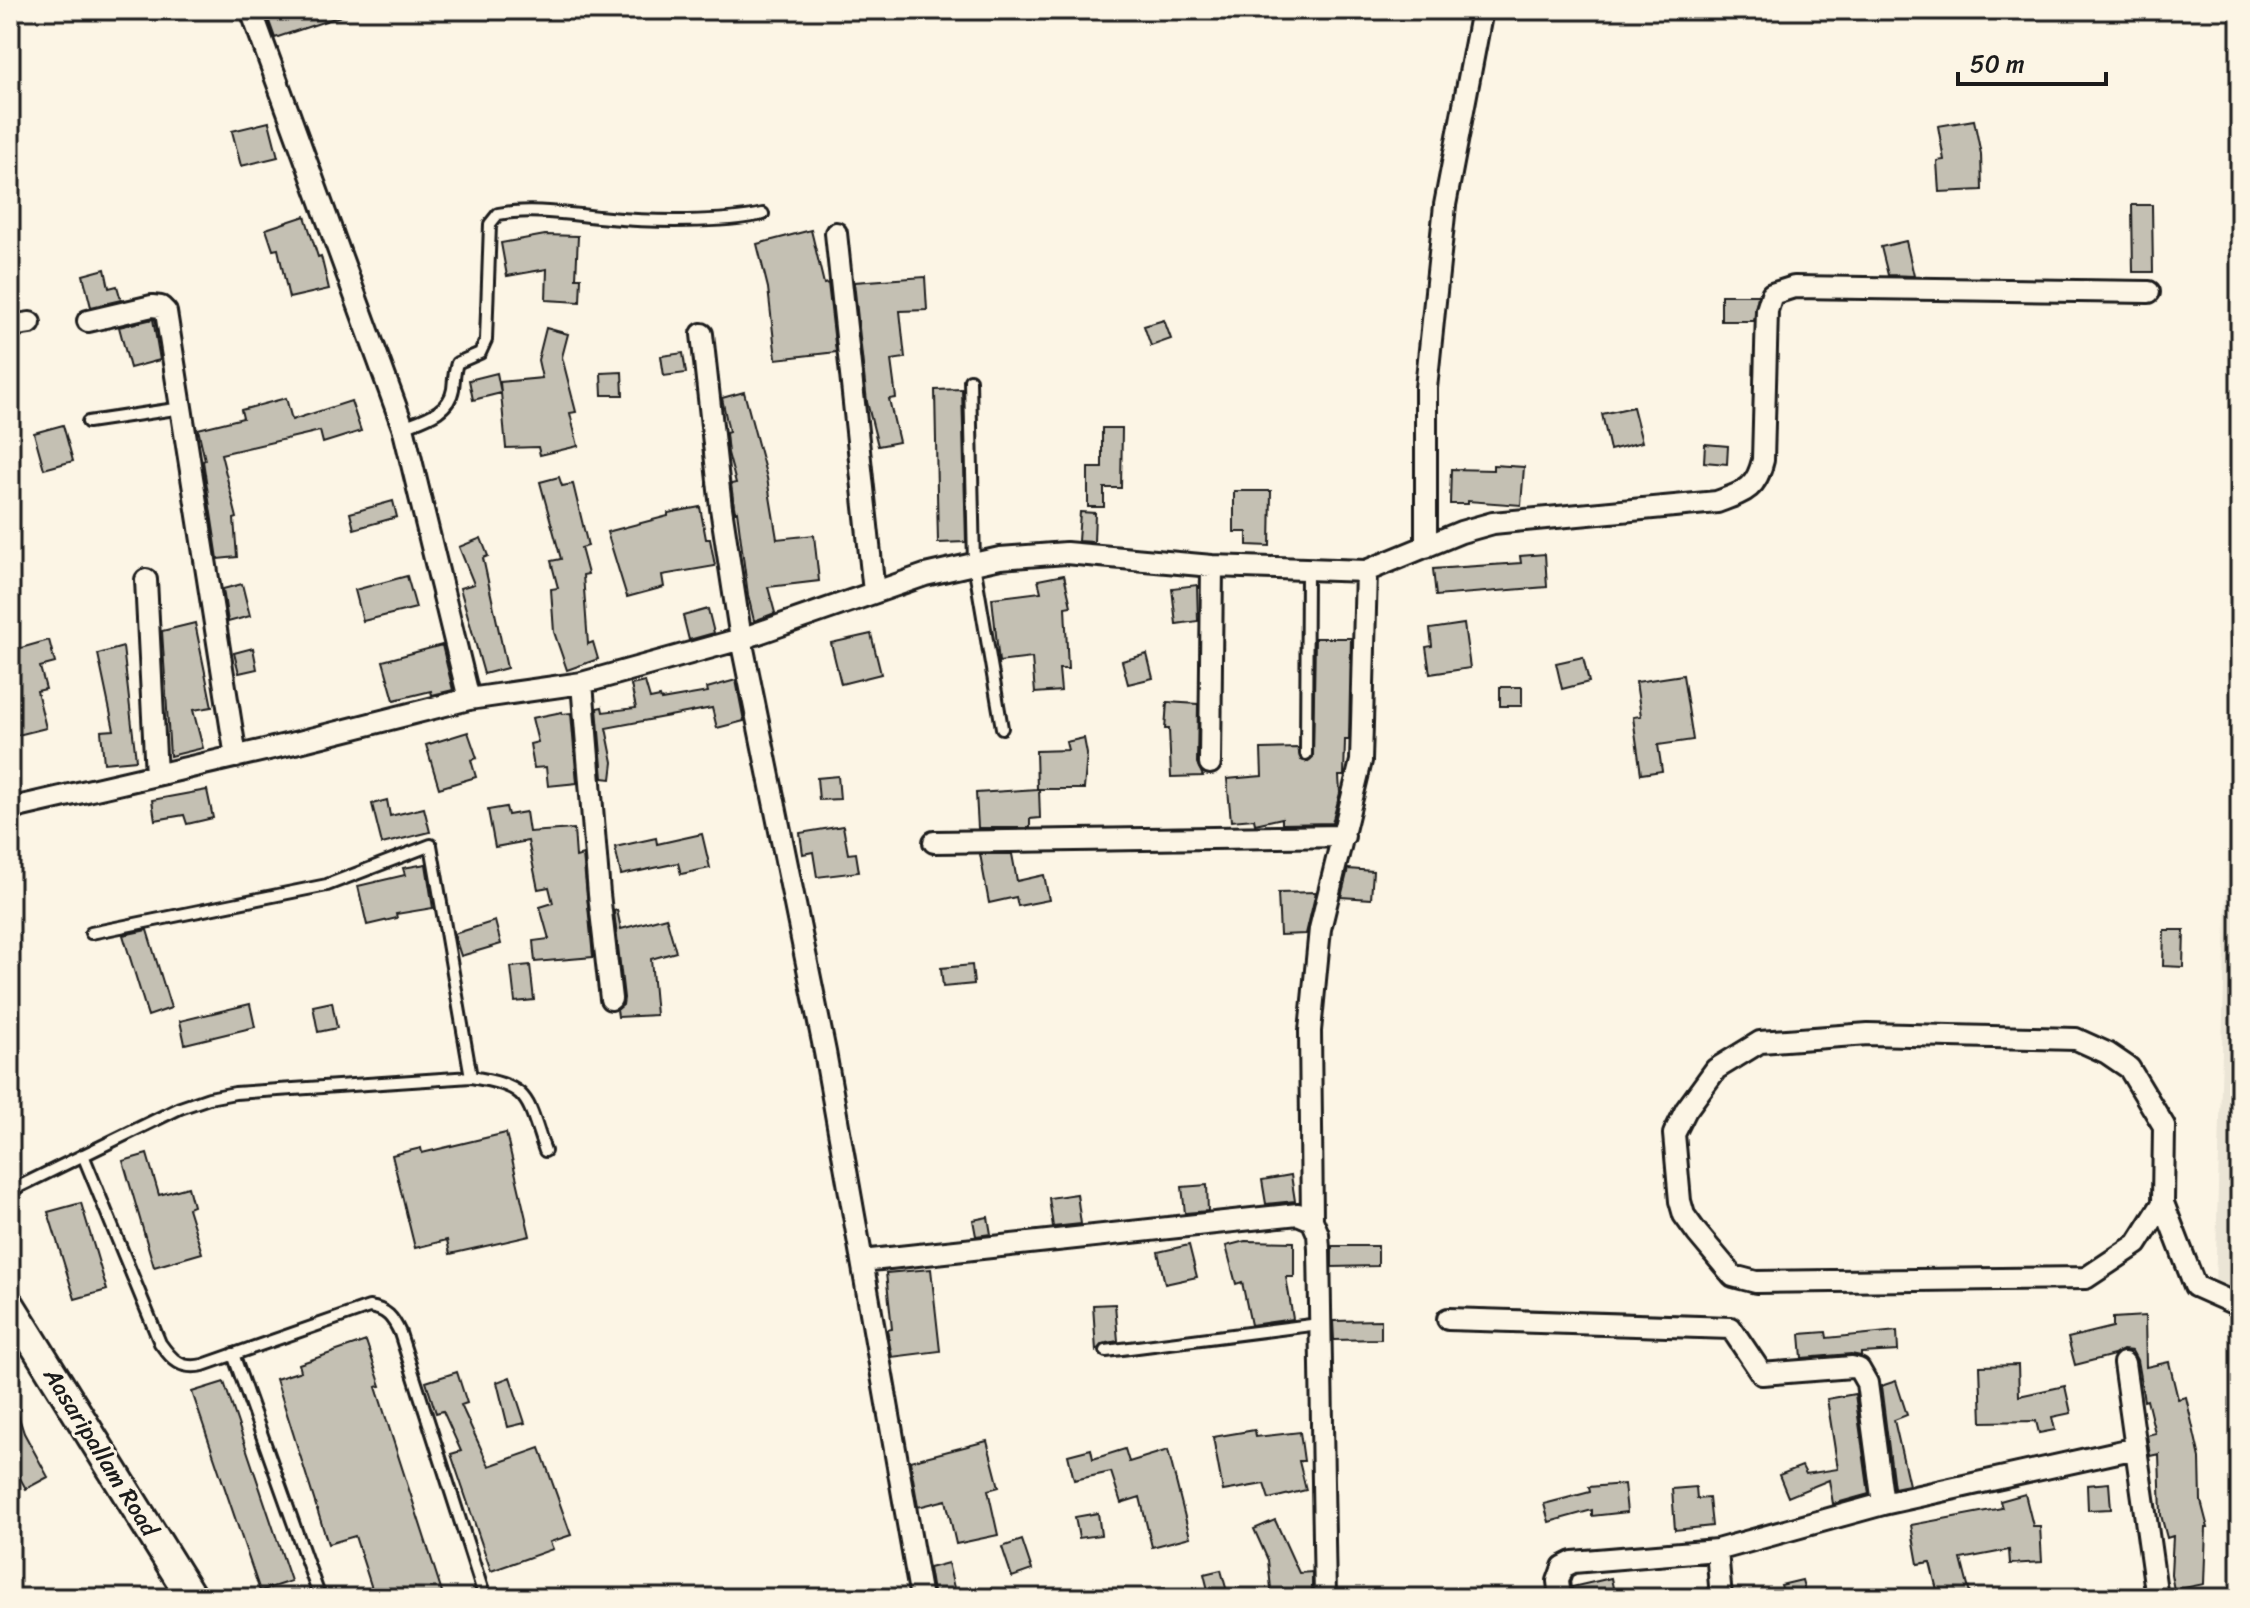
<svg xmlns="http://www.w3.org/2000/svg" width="2250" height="1608" font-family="Sriracha,sans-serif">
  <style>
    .built { fill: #ebe5d6 }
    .building { fill: #c4c0b3; stroke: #1c1c1c; stroke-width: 2 }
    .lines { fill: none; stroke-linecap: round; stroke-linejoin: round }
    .service-casing { stroke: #1c1c1c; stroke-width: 16 }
    .minor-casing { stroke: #1c1c1c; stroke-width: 26 }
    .secondary-casing { stroke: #1c1c1c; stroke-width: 34 }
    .service { stroke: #fcf5e5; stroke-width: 10 }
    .minor { stroke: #fcf5e5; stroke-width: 20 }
    .secondary { stroke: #fcf5e5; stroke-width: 28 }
    .labels { text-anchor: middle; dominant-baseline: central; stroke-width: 6; stroke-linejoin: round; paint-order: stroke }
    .street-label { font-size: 24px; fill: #1c1c1c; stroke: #fcf5e5 }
  </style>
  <rect width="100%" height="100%" fill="#fcf5e5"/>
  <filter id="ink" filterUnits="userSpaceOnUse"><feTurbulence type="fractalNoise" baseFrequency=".0125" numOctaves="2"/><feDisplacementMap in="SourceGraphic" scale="16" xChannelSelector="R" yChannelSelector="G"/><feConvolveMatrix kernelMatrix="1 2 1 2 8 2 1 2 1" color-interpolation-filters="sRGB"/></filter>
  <g filter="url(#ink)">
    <path class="built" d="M2229,815L2240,816V1288H2215Z"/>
    <path class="building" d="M265,10H350V13L275,38Z
      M1974,120L1981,154L1982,190L1939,192L1937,161L1944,160L1938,126Z
      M269,122L278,157L241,166L232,131Z
      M2132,205H2152L2153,272H2133Z
      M305,216L318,257L321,256L329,289L289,298L278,249L273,250L266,229Z
      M811,230L824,284L828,283L836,352L776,359L768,288L757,244Z
      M545,235L578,236L576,278H581L580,302L546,300L547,269L507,276L501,243Z
      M1906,241L1914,276L1888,275L1881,247Z
      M105,269L109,288L117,286L121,300L91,307L83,275Z
      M925,277L927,310L900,311L905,358L891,360L896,398L889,399L899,442L878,446L867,402L854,282Z
      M1721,295H1758L1754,321H1721Z
      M153,319L160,360L130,368L119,327Z
      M1164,320L1171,339L1151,346L1144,326Z
      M546,328L568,334L562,357L576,412L570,413L578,446L540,455L538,447L506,448L500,382L542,378L538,360Z
      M683,353L686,373L664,376L661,356Z
      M622,372L623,395H602L601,373Z
      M497,373L501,393L473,400L469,380Z
      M962,389L966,542L938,543L935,390Z
      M744,392L767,478L777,539L814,535L819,581L768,587L775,613L754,621L748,595L737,511L735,512L734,506L731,484L736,483L728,453L726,433L729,432L722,398Z
      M286,398L292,420L351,401L361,431L323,443L320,431L221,454L237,518L234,519L237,557L218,559L203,461L205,460L198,429L243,418L241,410Z
      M1633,407L1642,442L1610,450L1602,414Z
      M63,425L73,461L44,469L34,433Z
      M1102,428H1122L1121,488H1104V507H1088V468H1102Z
      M1705,444L1728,446L1727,464L1704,462Z
      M1493,465L1524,467L1521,505L1468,501V504H1450L1451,469L1493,470Z
      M559,477L562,486L573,484L588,546L581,548L588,574L583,575L588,644L593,642L598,659L567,670L554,632L551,589L558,588L551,561L561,559L540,482Z
      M1234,491H1271L1270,546L1247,545V532H1234Z
      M393,501L397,517L354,529L350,513Z
      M700,507L706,539H710L715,566L662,575L664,587L627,597L607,532L668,516V513Z
      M1080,512L1095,513L1094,542L1078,541Z
      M481,538L488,556L483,558L507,668L484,674L460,588L474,584L459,547Z
      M1545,554L1547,587L1436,596L1433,569L1521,563L1520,556Z
      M1064,575L1071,606L1065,607L1068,669H1059L1061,691L1035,693L1032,658L999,662L992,598L1041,592L1038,580Z
      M407,576L416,608L363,621L355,590Z
      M242,584L250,616L228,622L223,589Z
      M1197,585L1198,621L1176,624L1172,588Z
      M708,609L714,633L689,640L683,616Z
      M195,623L212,707L193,710L203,748L170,756L162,631Z
      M1464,624L1470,668L1430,674L1426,647L1432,646L1430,629Z
      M871,634L881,674L841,684L831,643Z
      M1315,638H1351L1349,740H1345L1344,776H1339L1340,793L1332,823L1282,824V818L1255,824L1254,819L1231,821L1227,779L1262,776L1261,749L1298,748L1301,760L1307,762L1313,757Z
      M49,640L55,663L40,667L46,689L37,691L46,728L10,737V651Z
      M442,645L453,690L432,695L431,691L394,700L383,661Z
      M123,647L136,760L104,763L101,731L114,730L98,654Z
      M253,648L257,669L239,673L234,653Z
      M1147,654L1153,678L1128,684L1122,661Z
      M1583,657L1589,682L1562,689L1556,663Z
      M1683,675L1693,740L1658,745L1662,771L1641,774L1633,717L1641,716L1636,682Z
      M736,680L744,721L717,728L712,708L606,728L613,762L611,779L603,778L597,708L602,707L603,712L636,708L631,685L645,682L650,699L660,697L661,700L708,692L707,688Z
      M1500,687H1522V706H1500Z
      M1167,702L1198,704L1197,763L1203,776L1171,777L1169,729H1165Z
      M562,712V714L571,713L577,783L548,786L546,767L534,768L530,744L538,742L532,718Z
      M468,732L477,758L471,760L476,777L439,788L426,745Z
      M1084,738L1087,754L1084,789H1039L1040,818L1030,819V828H978L976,793L1037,789L1036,751L1068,750L1066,742Z
      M838,776L840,799L819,800L817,778Z
      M207,790L213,818L187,824L184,815L155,820L152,800Z
      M387,800L390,816L424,808L430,832L382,844L372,804Z
      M506,807L508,815L526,812L529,832L574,829L576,857L583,855L593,957L535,962L533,941L549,939L540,907L553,903L549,887L538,889L528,841L495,847L488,810Z
      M843,826L848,854L856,853L859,872L817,877L813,852L803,854L800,833Z
      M702,834L710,868L681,874L678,863L621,875L615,847L656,838L657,844Z
      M980,854H1012L1017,881L1044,875L1049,900L1018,906L1016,897L989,903Z
      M426,864L433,908L396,914L397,918L367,925L358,886L405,875L403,868Z
      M1348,869L1373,871L1371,899L1341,897Z
      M1316,892L1306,934L1280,935L1278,893Z
      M617,910L621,929L666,917L676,952L651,959L656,1015L618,1017L617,1010L623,1005L624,998L614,911Z
      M495,921L501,944L461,956L454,934Z
      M147,930L171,1008L148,1016L123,935Z
      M2164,930H2184L2183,967L2163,966Z
      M530,965L534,1000L515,1002L511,967Z
      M972,965L974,984L943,987L941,968Z
      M332,1002L337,1028L318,1032L313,1006Z
      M250,1004L255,1027L185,1044L180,1021Z
      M506,1133L530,1236L450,1254L447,1240L415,1248L392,1155L421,1148L422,1153Z
      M147,1154L159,1195L188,1187L193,1206L188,1208L202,1253L154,1267L123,1161Z
      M1291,1175L1295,1201L1266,1204L1262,1180Z
      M1207,1185L1208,1211L1185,1213L1182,1187Z
      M1077,1194L1081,1224L1053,1227L1049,1198Z
      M81,1203L107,1290L75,1299L48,1212Z
      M988,1217L991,1234L976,1236L973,1220Z
      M1245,1241L1294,1242V1277H1286L1293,1319L1251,1325L1242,1282L1236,1284L1226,1246Z
      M1189,1245L1197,1277L1165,1284L1158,1252Z
      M1332,1246H1378V1266L1332,1267Z
      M931,1269L940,1351L892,1357L887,1330L892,1329L886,1273Z
      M1115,1304L1118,1341L1102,1344L1096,1351L1093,1305Z
      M2145,1316L2146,1367L2169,1362L2178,1399L2186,1397L2200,1458L2201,1501L2208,1528H2206L2204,1584L2174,1590L2171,1574L2173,1536L2167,1538L2161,1515L2159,1454L2150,1456L2147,1435L2155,1433L2147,1400L2144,1401L2137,1360L2132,1351L2123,1350L2114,1355L2075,1365L2068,1338L2113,1327V1318Z
      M1381,1320V1339L1334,1340L1333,1321Z
      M1897,1331L1898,1351L1861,1353V1356L1851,1354L1802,1358L1800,1334L1826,1332L1827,1338Z
      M366,1341L381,1386L376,1387L444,1598H375L355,1536L328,1544L276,1379L301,1371L299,1364Z
      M2018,1365L2019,1396L2065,1386L2071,1413L2052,1417L2055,1430L2039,1433L2036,1421L1982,1422L1980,1366Z
      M457,1372L467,1403L461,1405L489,1466L540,1448L571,1535L550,1542L553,1549L491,1571L451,1454L461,1451L443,1411L436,1413L426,1382Z
      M510,1377L525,1423L508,1427L497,1382Z
      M1896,1381L1907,1415L1894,1420L1909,1485L1894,1488L1881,1386Z
      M224,1382L291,1581L260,1591L192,1392Z
      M1855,1394L1869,1494L1833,1504L1829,1480L1788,1497L1779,1475L1802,1466L1806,1474L1838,1469L1827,1399Z
      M10,1399H13L24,1433L48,1477L26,1489L10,1460Z
      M1255,1430L1256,1437L1300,1432L1304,1461H1299L1306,1490L1269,1499L1264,1484L1223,1491L1213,1437Z
      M987,1441L999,1487L988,1490L998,1535L956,1544L946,1500L918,1507L910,1461Z
      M1091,1449L1093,1459L1125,1449L1129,1462L1168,1450L1190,1537L1152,1547L1140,1497L1121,1503L1111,1472L1074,1480L1068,1455Z
      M2109,1483L2111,1509L2088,1510L2087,1485Z
      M1624,1484L1627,1512L1592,1516V1510L1549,1522L1544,1504L1590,1492L1589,1487Z
      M1696,1487L1697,1499L1709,1498L1712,1526L1675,1530L1672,1489Z
      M2025,1494L2033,1526H2040L2042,1562L2010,1564L2009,1550L1961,1559L1971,1598H1939L1930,1562L1918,1564L1911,1525L2002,1508L2000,1501Z
      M1098,1513L1101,1535L1079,1538L1075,1517Z
      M1275,1520L1299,1573L1312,1572V1598H1272L1268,1560L1254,1529Z
      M1022,1540L1032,1570L1012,1577L1002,1547Z
      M948,1563L956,1596L934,1598L929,1568Z
      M1221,1570L1228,1595L1210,1598L1204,1574Z
      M1611,1578L1615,1598H1573L1572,1587Z
      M1802,1580L1807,1598H1785L1781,1585Z"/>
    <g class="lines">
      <defs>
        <path id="service" d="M970,380L974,564L1002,728
          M88,422L182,408
          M403,427C423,419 449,413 453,389C454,380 454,372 457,363L480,353L486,340L490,224L498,214C534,207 573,215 609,218C651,222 722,223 763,214
          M1306,754L1307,569
          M91,933L327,885L431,845L471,1077
          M83,1155L160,1343C172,1360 181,1370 203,1365L369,1307C387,1309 393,1318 400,1333L485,1598
          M10,1191L180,1108L209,1098L235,1093L471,1077C531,1087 526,1096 545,1151
          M1106,1351L1319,1324
          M233,1354L320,1598"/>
        <path id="minor" d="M251,10L403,427L469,699
          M836,233L874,592
          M88,321L152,306L161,307L166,312L236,757
          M10,326L30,323
          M702,334L721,508L741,639L825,1052L862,1261L1298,1214L1312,1220L1318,1234L1319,1249L1325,1598
          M1426,547V388L1445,205L1482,10
          M146,580L156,775
          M582,683L599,894L611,999
          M1210,763L1212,566
          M10,811L22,806L299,742L469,699L582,683L741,639L925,575L1000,558L1066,553L1212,566L1366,571L1461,532L1493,523L1717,502C1744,492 1756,490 1763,460L1767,310L1772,294L1794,287L2149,292
          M934,842L1344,836
          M2163,1203L2137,1244L2086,1278L1756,1282L1733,1276L1697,1233L1684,1215L1680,1201L1674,1134L1686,1110L1716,1069L1760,1042L1868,1034L2076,1039L2107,1053L2129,1068L2164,1126L2163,1203L2195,1286L2240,1306
          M1312,1220L1310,1031L1320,929L1361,761L1366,571
          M862,1261L921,1598
          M1448,1319L1731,1328L1762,1374L1852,1367L1859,1369L1867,1383L1883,1504
          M2124,1363L2157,1598
          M1717,1550L1721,1598
          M1560,1598L1558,1581L1563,1567L1573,1562L1717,1550L1883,1504L2136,1448"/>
        <path id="secondary" d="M10,1305L192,1598"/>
      </defs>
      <use href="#service" class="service-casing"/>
      <use href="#minor" class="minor-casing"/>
      <use href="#secondary" class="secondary-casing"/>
      <use href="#service" class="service"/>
      <use href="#minor" class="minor"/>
      <use href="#secondary" class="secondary"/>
    </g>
  </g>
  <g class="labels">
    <g class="street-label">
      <text transform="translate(101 1452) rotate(58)">Aasaripallam Road</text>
    </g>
  </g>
  <rect width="2250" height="1608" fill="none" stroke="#fcf5e5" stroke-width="40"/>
  <rect x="20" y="20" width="2210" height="1568" fill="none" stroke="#1c1c1c" stroke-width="3" filter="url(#ink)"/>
  <path d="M1958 72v12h148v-12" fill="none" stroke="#1c1c1c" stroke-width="4"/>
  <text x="1970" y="72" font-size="24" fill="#1c1c1c" stroke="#fcf5e5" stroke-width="6" paint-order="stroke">50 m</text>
</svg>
